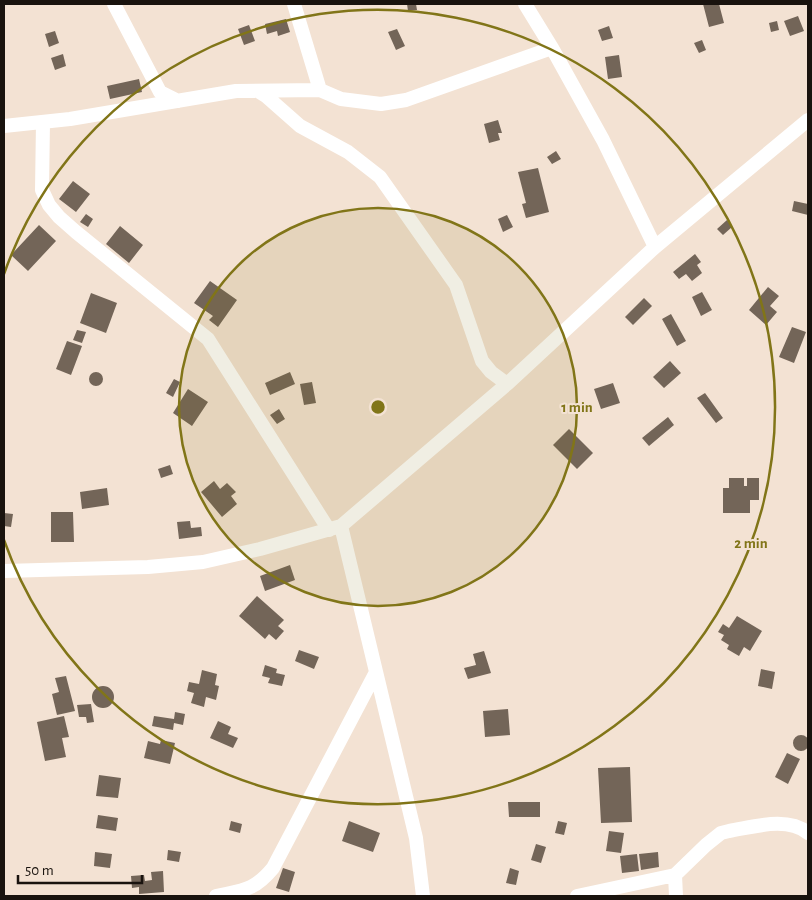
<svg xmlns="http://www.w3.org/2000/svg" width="812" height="900" font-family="'Alegreya Sans',sans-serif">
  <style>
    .building { fill: #736558 }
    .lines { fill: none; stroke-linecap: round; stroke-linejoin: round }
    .street { stroke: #fff; stroke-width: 14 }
    .ring { fill: none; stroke: #817518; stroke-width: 2.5 }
    .centre { fill: #817518; stroke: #f3e2d3; stroke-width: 2.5 }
    .ring-label { font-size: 15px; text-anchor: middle; font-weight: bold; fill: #817518; stroke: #f3e2d3; stroke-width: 4; stroke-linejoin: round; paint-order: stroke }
  </style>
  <rect width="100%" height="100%" fill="#f3e2d3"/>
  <path class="building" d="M407,4H416L417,10L408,11Z
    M703,4H719L724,23L709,27Z
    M798,16L804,31L790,36L784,21Z
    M286,19L290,32L278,36L277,31L267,34L265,24Z
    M777,21L779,30L771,32L769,23Z
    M249,25L255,41L244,45L238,29Z
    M609,26L613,38L602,41L598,30Z
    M397,29L405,46L396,50L388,32Z
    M55,31L59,43L49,47L45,34Z
    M702,40L706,50L699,53L694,43Z
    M63,54L66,66L55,70L51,58Z
    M619,55L622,77L608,79L605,57Z
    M139,79L142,92L110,99L107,86Z
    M498,120L502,133H498L500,140L489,143L484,124Z
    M556,151L561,159L552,164L547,157Z
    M538,168L549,212L526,218L522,204L526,203L518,172Z
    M73,181L90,194L76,212L59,199Z
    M794,201L808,204V215L792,211Z
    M86,214L93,219L88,227L80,222Z
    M507,215L513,227L503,232L498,219Z
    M727,220L732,227L723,235L717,229Z
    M39,225L56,241L28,271L11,255Z
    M120,226L143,245L129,263L106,244Z
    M695,254L701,262L697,265L702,273L692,281L686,274L679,279L673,272Z
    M210,281L237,300L218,327L209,320L213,316L194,303Z
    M768,287L779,296L770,306L777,312L766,325L749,310Z
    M702,292L712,310L701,316L692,297Z
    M91,293L117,303L106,333L80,323Z
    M644,298L652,306L633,325L625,317Z
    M671,314L686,341L677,346L662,319Z
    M792,327L806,332L794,363L779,357Z
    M77,330L86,332L82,343L73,340Z
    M67,341L82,346L71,375L56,369Z
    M670,361L681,373L664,388L653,377Z
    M89 379a7 7 0 1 1 14 0a7 7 0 1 1-14 0Z
    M290,372L295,384L270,395L265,383Z
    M174,379L180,382L173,397L166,393Z
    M312,382L316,403L304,405L300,384Z
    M613,383L620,403L601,409L594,389Z
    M188,389L208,402L192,426L173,413Z
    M705,393L723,418L716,423L697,398Z
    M279,409L285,419L277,424L270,415Z
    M668,417L674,425L649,446L642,438Z
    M569,429L593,453L577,469L553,445Z
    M170,465L173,474L161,478L158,469Z
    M729,478H744V486H747V478H759V500H750V513H723V488H729Z
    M214,481L220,489L227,483L236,492L231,496L237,504L222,517L201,492Z
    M107,488L109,505L82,509L80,492Z
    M51,512H73L74,542H51Z
    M4,513L13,514L11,527L4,526Z
    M190,521L191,528L201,527L202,536L179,539L177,522Z
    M290,565L295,580L265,591L260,576Z
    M257,596L284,620L278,626L284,631L276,640L269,634L265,639L239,616Z
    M737,616L762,631L750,651L744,647L739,656L727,649L729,645L721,640L724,635L718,632L723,624L729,628Z
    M299,650L319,657L314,669L295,661Z
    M484,651L491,673L468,679L464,668L476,665L473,654Z
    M265,665L277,669L276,673L285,675L282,686L268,683L270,678L262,676Z
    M761,669L775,672L772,689L758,686Z
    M202,670L217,674L215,685L219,686L216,700L206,697L204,707L191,703L194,693L187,691L189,682L199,684Z
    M66,676L75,711L57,715L52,694L59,692L55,678Z
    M92 697a11 11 0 1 1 22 0a11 11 0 1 1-22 0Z
    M91,704L94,722L87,723L86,717H79L77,705Z
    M508,709L510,735L485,737L483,711Z
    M175,712L185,714L183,725L174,723L173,730L152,726L154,716L174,719Z
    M64,716L69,737L62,738L66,757L45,761L37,722Z
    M218,721L231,727L228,734L238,738L233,748L210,738Z
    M793 743a8 8 0 1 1 16 0a8 8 0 1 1-16 0Z
    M161,740L175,743L170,764L144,758L148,741L160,744Z
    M787,753L800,759L788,784L775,777Z
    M630,767L632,822L601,823L598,768Z
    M99,775L121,778L118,798L96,796Z
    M508,802H540V817H509Z
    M98,815L118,818L116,831L96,828Z
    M231,821L242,824L240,833L229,830Z
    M349,821L380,833L373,852L342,841Z
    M558,821L567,823L564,835L555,833Z
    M609,831L624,833L621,853L606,851Z
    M536,844L546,847L541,863L531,860Z
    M168,850L181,852L179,862L167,860Z
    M95,852L112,854L110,868L94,866Z
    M658,852L659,867L641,870L639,854Z
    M637,854L639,871L622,873L620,856Z
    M283,868L295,872L289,892L276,888Z
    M510,868L519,871L516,885L506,883Z
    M163,871L164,892L139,894V887L132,888L131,876L144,875L145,881L152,880L151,872Z"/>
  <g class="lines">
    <path class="street" d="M114,4L160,92L178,101
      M294,4L320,90
      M525,4L552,48L603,140L655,247
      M258,91L266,96L300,126L348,152L380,177L456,285L482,361L491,372L507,384
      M43,122L42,190L49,205L59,217L76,232L208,339L329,530
      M4,126L70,119L236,91L320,90L341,99L381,104L406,100L552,48
      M341,526L416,838L423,896
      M4,571L148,567L203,562L260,549L341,526L507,384L655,247L808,120
      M675,875L676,896
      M216,896C243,890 254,891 273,868L375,674
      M577,896L675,875L706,845L721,833L729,831C754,827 787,816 808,833"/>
  </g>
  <circle cx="378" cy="407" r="199" fill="#817518" fill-opacity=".12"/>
  <g class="ring">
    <circle cx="378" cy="407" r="199"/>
    <path d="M4 274A397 397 0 1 1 4 540"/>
  </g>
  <circle cx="378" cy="407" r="8" class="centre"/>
  <g class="ring-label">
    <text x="577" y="412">1 min</text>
    <text x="751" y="548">2 min</text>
  </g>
  <rect width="812" height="900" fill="none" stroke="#19130e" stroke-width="10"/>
  <path d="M18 875v8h124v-8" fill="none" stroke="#19130e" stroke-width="2.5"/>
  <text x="25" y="875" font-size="15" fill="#19130e" stroke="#f3e2d3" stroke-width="4" paint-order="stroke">50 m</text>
</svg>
